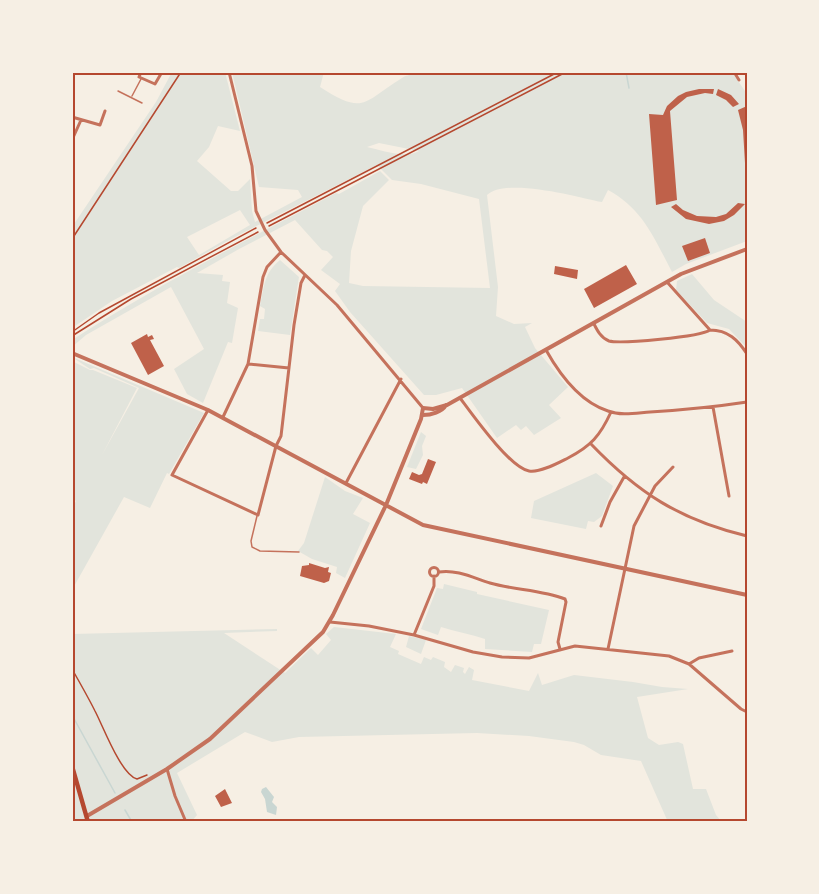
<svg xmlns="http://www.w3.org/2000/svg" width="819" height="894" font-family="Rubik,sans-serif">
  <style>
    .green { fill: #e2e4dc; fill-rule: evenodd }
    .water { fill: #c9d6d2 }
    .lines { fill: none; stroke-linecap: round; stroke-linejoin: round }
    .stream { stroke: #c9d6d2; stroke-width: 1.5 }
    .building { fill: #bf614a }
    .path { stroke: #b5482f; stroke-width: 1.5 }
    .service { stroke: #c5725c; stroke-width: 1.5 }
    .minor { stroke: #c5725c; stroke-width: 3 }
    .tertiary { stroke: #c5725c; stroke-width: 4 }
    .primary { stroke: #b5482f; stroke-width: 4.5 }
    .neatline { fill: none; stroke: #b5482f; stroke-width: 2 }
  </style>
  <rect width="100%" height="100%" fill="#f6efe4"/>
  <path class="green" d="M172,72H225L240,131L218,126L209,147L197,161L231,191H238L250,179L252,211L255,222L302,197L298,190L259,187L232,72H324L320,87C365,116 363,102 402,78C406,75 410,76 414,72H732L747,94V241L686,264L672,272C654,238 643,209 608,190L602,202C577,197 507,177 487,195L498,287L496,316L514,324L532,323L525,327L535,348L568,387L549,405L561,418L534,435L526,426L521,430L516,425L497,438L462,388L436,395H424L350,312L335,291L340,284L321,270L333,257L327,251L322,250L295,220L239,249L197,273L223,275L222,281L230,282L227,303L238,308L232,343L228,342L203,403L187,394L174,369L204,349L171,287L86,335L72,347V340C157,285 247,240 336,193L339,194L380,171L389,180L363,206L351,251L349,283L363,286L490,288L479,199L421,184L392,180L377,165L233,238L179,268L177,267L112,301L72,328V227L156,102ZM379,143L419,151C406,159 381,150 367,147ZM240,210L250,225L199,255L187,237Z
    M280,260L299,277L290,335L258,331L260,319H264L265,309L260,306C264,287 264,273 280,260Z
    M692,274L714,300L747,322V348L729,329L707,323L676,290L677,281Z
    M72,357L204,413L169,474L167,473L150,508L124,497L72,590V509L76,501L72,497V361L90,370H93L137,388L102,455L139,388L94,368L90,369Z
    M421,432L426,436L422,446L423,455L416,469L407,467Z
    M596,473L613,486L602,516L594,522L588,521L586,529L531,518L534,501Z
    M325,477L345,491L363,498L353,514L370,523L345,578L336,573L337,567L312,559L298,551L304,543Z
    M444,584L477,592V594L549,610L541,644H534L532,652L485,649V639C471,634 456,632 441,627L438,635L421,629L437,588L443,589Z
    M334,627L396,634L390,647L399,651L398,654L421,664L424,657L431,660L433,657L445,662L444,667L451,672L455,665L464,668L463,672L465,674L469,667L474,670L472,680L529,691L538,673L542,685L574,675L633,682L662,687L688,689L637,697L648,738L659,745L678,742L683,744L693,789H706L716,815L722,822H668L641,761L601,755L584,745L574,742L529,736L477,733L299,737L272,742L245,732L177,773L197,815L191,822H75L72,806V634L277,629V631L224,633L285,673L311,648L318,655L331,640L326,634Z
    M409,636L426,640L421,654L406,647Z"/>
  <path class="water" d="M266,787L274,797L272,802L277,807L276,815L267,812L265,799L261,792L262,789Z"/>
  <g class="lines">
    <path class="stream" d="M626,72L629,88
      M72,715L115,793
      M125,810L132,822"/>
  </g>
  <path class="building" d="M699,89H714L713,94L705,93L687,97L670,111L677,200L656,205L649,114L663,115L667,106L678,96L686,92Z
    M718,89L731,95L739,104L733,107L726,100L716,95Z
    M747,106V163H745L743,130L738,110Z
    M738,203L745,204L734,215L724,221L709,224L686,219L671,207L676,204L683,210L697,216L716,217L726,214Z
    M705,238L710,253L688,261L682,246Z
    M626,265L637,284L594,308L584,289Z
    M555,266L578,270L577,279L554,274Z
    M147,334L148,337L152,335L154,339L150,340L164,366L148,375L131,343Z
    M428,459L436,462L427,484L423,482L422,484L409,479L412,472L419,475L422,474Z
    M309,563L325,568L329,567L328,572L331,573L329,581L324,583L300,576L302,566L309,565Z
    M225,789L232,803L221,807L215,796Z"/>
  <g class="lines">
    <path class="path" d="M267,223L558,72
      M269,226L566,72
      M72,239L181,72
      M72,332L99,313L256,228
      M72,336L131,299L258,232
      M72,669C80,683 88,697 95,711C103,726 121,775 137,779L147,775"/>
    <path class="service" d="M118,91L142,103
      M132,96L141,79
      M257,516L251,541L252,547L260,551L299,552"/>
    <path class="minor" d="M141,72L139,77L155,84L162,72
      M229,72L252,166L256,211L265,230L281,252L337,305L423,408
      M734,72L739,80
      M72,117L100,125L105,111
      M72,140L81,120
      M667,282L710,330C728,330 738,340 747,354
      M594,324C597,330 601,338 609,341C621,344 700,337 710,330
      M546,350C560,375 580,402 608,411C621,416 636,413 650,412C683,410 714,407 747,402
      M249,364L289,368
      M460,398C472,414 510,468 529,471C540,473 558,463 568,458C591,446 600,436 611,412
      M713,407L729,496
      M208,410L172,475L258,515L276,446L281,436L294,325L301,283L305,275
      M223,417L248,364L263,277L267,267L281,252
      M591,444C638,493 680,520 747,536
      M346,483L401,379
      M601,526L610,502L624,477
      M429.5 572a4.5 4.5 0 1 1 9 0a4.5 4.5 0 1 1-9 0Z
      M439,572C456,569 474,578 490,583C514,590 542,590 565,599L566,602L558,642L560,649
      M330,622L369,626L414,635L473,652L502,657L529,658L575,646L669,656L689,664L741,709L747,712
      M414,635L434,586V576
      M608,649L634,526L655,486L673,467
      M689,664L699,658L732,651
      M167,769L175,796L186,822"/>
    <path class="tertiary" d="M72,353L208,410L423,525L747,595
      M423,415C431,415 442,412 446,405
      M87,816L167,769L210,739L323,632L333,615L386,505L421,419L423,408L433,409L447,405L681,274L747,249"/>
    <path class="primary" d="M72,766L88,822"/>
  </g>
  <rect width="819" height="894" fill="none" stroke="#f6efe4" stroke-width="147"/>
  <rect x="74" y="74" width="672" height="746" class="neatline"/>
</svg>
